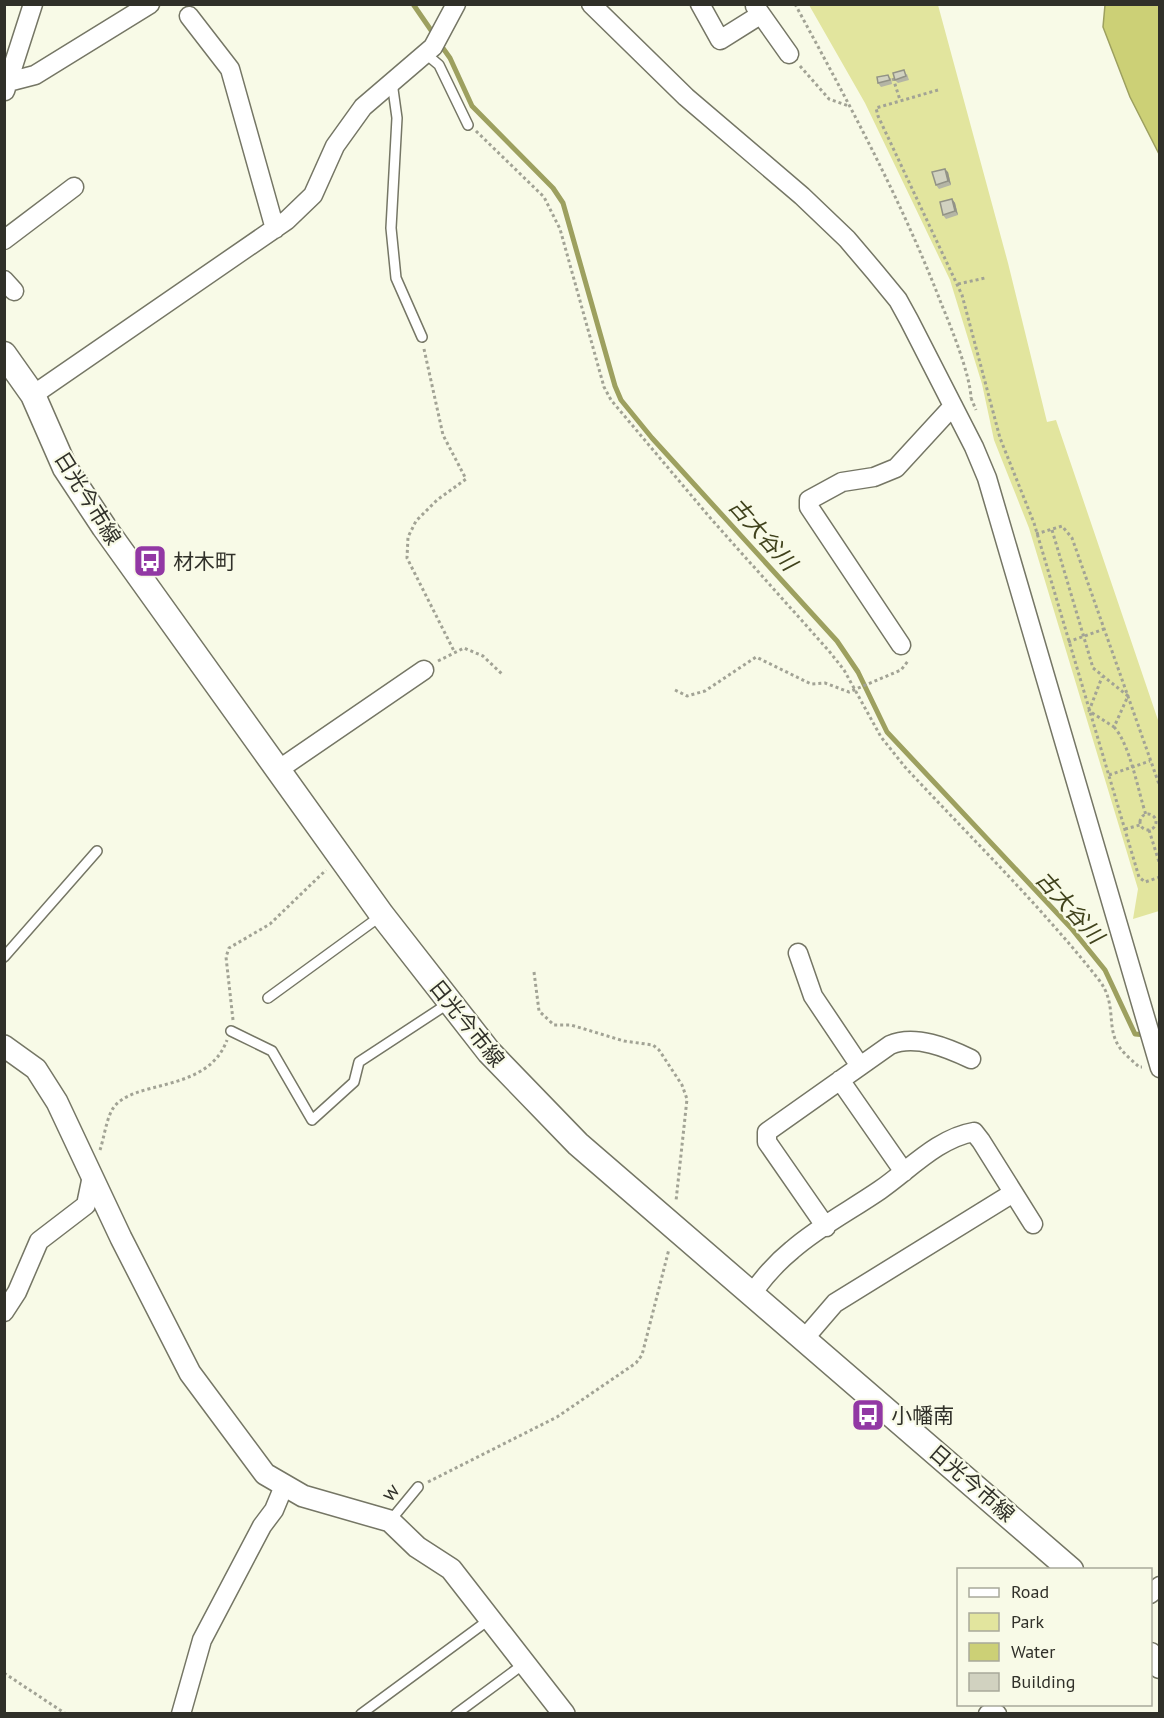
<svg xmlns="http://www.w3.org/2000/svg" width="1164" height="1718" font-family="'PT Sans','Noto Sans JP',sans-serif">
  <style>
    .green { fill: #e2e59e }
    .water { fill: #ccd076; stroke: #9da05f; stroke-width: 1.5 }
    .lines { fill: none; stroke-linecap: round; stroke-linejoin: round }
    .stream { stroke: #9da05f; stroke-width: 5 }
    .service-casing { stroke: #757665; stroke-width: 12 }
    .minor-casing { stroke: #757665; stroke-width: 21 }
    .tertiary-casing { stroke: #757665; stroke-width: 24 }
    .secondary-casing { stroke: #757665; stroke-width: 27 }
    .path { stroke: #a2a395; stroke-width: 3; stroke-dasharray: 3 3; stroke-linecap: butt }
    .service { stroke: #fff; stroke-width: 9 }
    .minor { stroke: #fff; stroke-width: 18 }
    .tertiary { stroke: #fff; stroke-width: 21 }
    .secondary { stroke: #fff; stroke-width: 24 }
    .wall { fill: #b4b5a5 }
    .shaded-wall { fill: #929386 }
    .building { fill: #d1d2c0; stroke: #929386; stroke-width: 1.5 }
    .labels { text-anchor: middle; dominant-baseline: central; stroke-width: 4.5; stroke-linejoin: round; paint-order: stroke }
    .street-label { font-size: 21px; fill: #303029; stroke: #f8fae7 }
    .poi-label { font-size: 21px; fill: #303029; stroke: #f8fae7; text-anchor: start }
    .water-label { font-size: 22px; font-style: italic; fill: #40421c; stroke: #f8fae7 }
  </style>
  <rect width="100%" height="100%" fill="#f8fae7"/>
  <path class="green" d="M809,5H938L1008,263L1047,422L1056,420L1159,723V911L1133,919L1138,889L1029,528L994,440L982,384L950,280L865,103Z"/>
  <path class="water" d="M1105,5H1159V154L1130,97L1103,27Z"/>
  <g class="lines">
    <path class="stream" d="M413,4L435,36
      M440,44L450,58L472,106L553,188L563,203L615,386L621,400L652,438L837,641L858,672L887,732L1071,928L1105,970L1135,1034L1146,1035"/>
    <defs>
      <path id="service" d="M426,54L439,65L468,125
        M392,82L397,118L391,228L396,278L422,337
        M4,957L97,851
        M268,998L382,915
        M231,1031L272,1051L312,1120L354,1082L359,1062L449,1003
        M390,1521L418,1487
        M361,1714L490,1619
        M456,1714L525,1663"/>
      <path id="minor" d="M591,4L686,97L802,196L847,239L875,272L898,300L909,320L974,447L987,478L1160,1068
        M700,4L720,40L760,15
        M755,6L789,54
        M189,16L230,69L275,229
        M8,82L35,75L150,4
        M5,91L33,4
        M4,240L74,187
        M4,280L14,291
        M33,395L287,220L313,195L335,146L363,107L433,47L456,4
        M901,645L809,507V500L842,482L874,477L896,468L953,406
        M278,770L424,670
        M798,953L813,996L860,1066
        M840,1080L904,1172
        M826,1227L767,1142V1132L890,1045C915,1034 948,1048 971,1059
        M751,1295C763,1278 776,1263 792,1250C818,1227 851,1210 880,1190C909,1170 938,1138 974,1132L981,1141L1033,1224
        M4,1312L17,1292L39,1241L86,1205L92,1176
        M804,1339L835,1303L1013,1193
        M1150,1594L1160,1586
        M181,1714L202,1640L262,1526L274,1510L284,1486
        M988,1714H997"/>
      <path id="tertiary" d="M4,1046L36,1069L57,1102L121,1238L190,1373L265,1474L303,1496L390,1521L417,1547L451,1569L564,1714"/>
      <path id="secondary" d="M4,354L33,395L65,468L104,527L382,915L489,1052L578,1144L1071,1570
        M1150,1655L1160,1666"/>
    </defs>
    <use href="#service" class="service-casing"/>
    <use href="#minor" class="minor-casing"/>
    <use href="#tertiary" class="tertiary-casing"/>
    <use href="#secondary" class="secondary-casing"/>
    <path class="path" d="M795,4C848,102 901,199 941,303C951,327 970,374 971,398
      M800,66L829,99L849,106
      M893,78L900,100
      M938,90L876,108L878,116L962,295L1000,438L1034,523L1139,877L1145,882L1160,877
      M476,131L544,197L560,229L604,387L611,400L712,520L829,651L844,670L881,737L905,767C970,837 1040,905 1099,980C1118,1005 1105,1027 1120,1048C1125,1055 1133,1061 1139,1067H1142
      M958,284L985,278
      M424,349L443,435L466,479L437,500L416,521L408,537L407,558L454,651
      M971,398L976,410
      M1052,530L1093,668L1128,696L1114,727L1089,711L1102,677
      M1036,534L1062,526L1072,538L1160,787
      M1068,642L1104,629
      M438,661L464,648L483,656L503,675
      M675,690L687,696L705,691L756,657L811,684L825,683L849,692L901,670L908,661
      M1114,727C1130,744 1138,791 1146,815
      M1109,775L1150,761
      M1140 822a8 8 0 1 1 16 0a8 8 0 1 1-16 0Z
      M1125,829L1140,825
      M1149,830L1160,865
      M534,972L539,1011L554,1025H571L624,1041L653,1045L659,1050L682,1085L687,1099L676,1201
      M233,1020L226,957L229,948L270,924L326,870
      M100,1150C104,1138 106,1121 112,1110C130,1078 207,1095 227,1040
      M428,1482L557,1417L636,1363L642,1355L669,1249
      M4,1673L66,1714"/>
    <use href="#service" class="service"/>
    <use href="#minor" class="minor"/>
    <use href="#tertiary" class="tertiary"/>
    <use href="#secondary" class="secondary"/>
  </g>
  <path class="wall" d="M907,74L909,80L898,83L895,80Z
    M891,78L892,84L881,87L878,83Z
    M948,172L951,185L939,189L936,185Z
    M952,199L955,203L958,215L946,219L943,215Z"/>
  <path class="shaded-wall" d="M945,169L948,172L951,185L948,181Z
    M952,199L955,203L958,215L955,211Z"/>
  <path class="building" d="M904,70L906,76L895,80L893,73Z
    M888,75L890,80L878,83L877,77Z
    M945,169L948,181L936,185L932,172Z
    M952,199L955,211L943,215L940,202Z"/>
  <defs>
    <symbol id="bus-square" viewBox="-11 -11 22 22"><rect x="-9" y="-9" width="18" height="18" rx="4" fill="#9238a4" stroke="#f8fae7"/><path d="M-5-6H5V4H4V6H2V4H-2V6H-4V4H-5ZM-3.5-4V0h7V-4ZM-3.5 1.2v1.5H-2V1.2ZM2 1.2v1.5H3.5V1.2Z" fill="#fff"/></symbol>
  </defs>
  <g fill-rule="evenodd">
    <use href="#bus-square" x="131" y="542" width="38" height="38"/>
    <use href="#bus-square" x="849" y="1396" width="38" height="38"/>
  </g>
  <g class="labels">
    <g class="street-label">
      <text transform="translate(88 498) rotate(58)">日光今市線</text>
      <text transform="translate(467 1023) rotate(51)">日光今市線</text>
      <text transform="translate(972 1483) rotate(41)">日光今市線</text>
      <text transform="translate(390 1492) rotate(-50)">w</text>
    </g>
    <g class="poi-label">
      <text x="173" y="561">材木町</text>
      <text x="891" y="1415">小幡南</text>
    </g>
    <g class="water-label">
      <text transform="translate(763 534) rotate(48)">古大谷川</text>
      <text transform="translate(1070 907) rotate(48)">古大谷川</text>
    </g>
  </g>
  <rect width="1164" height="1718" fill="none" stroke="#303029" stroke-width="12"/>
  <rect x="957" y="1568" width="195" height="138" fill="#f8fae7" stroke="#a8a99b" stroke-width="1.5"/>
  <rect x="969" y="1588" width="30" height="9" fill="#ffffff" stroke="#a8a99b" stroke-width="1.5"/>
  <text x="1011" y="1598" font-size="18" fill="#303029">Road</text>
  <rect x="969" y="1613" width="30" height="18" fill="#e2e59e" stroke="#a8a99b" stroke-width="1.5"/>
  <text x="1011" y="1628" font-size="18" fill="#303029">Park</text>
  <rect x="969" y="1643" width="30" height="18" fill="#ccd076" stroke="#a8a99b" stroke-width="1.5"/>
  <text x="1011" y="1658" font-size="18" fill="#303029">Water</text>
  <rect x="969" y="1673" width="30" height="18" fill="#d1d2c0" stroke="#a8a99b" stroke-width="1.5"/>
  <text x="1011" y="1688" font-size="18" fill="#303029">Building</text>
</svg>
